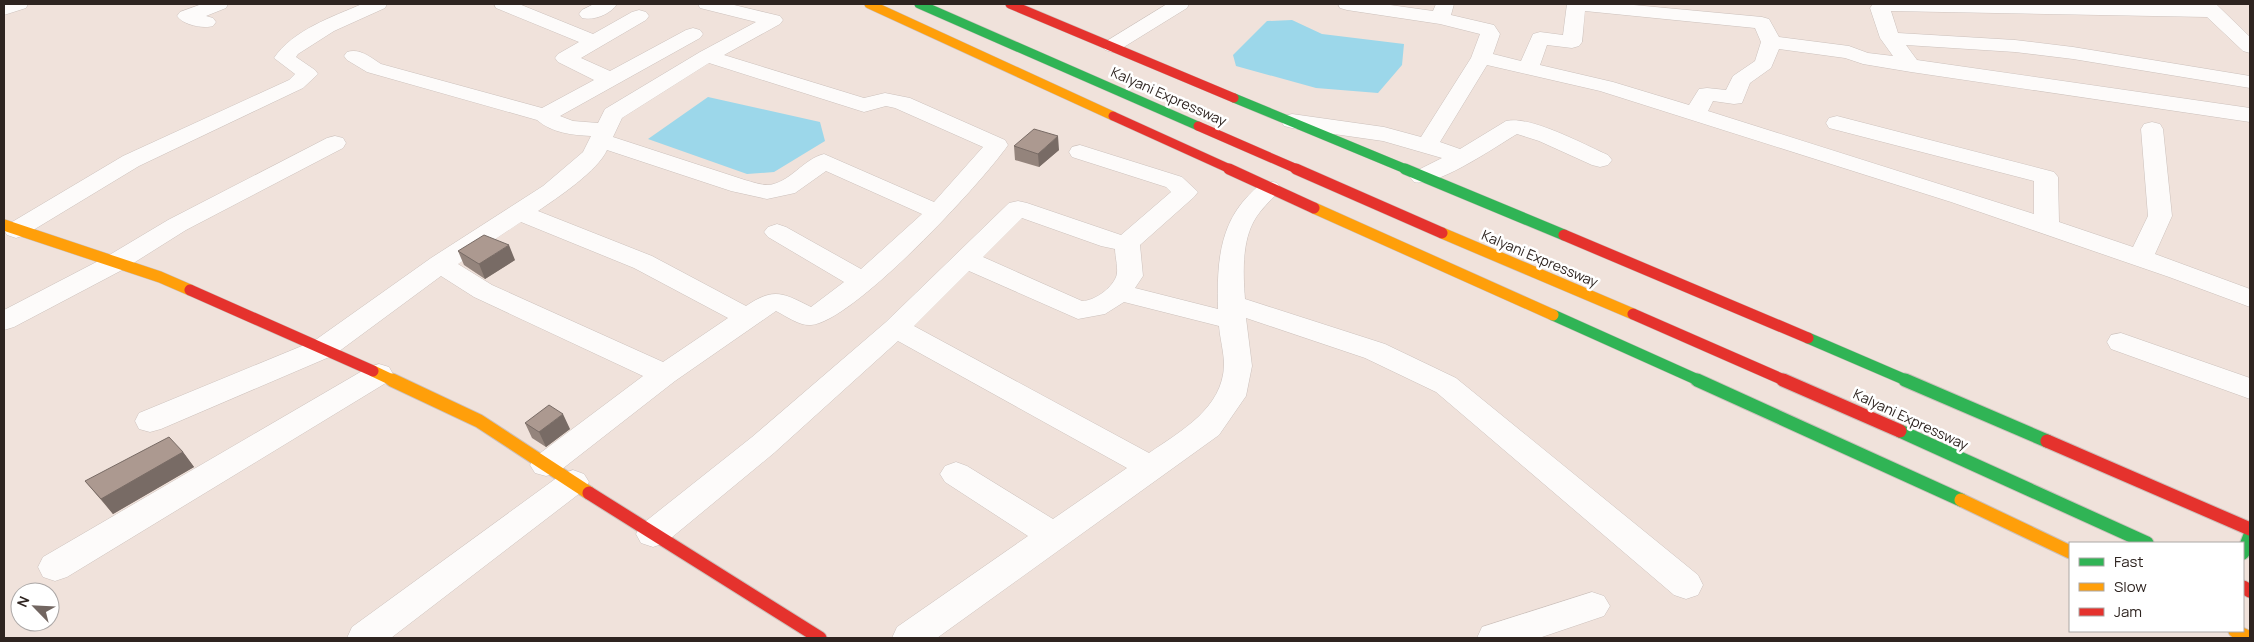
<svg xmlns="http://www.w3.org/2000/svg" width="2254" height="642" font-family="Manrope,sans-serif">
  <style>
    .water { fill: #9cd7ea }
    .lines { fill: none; stroke-linecap: round; stroke-linejoin: round }
    .street-casing { stroke: #ccc1bc; stroke-width: 1 }
    .fast-far2-casing { stroke: #ccc1bc; stroke-width: 10 }
    .fast-far1-casing { stroke: #ccc1bc; stroke-width: 12 }
    .fast-casing { stroke: #ccc1bc; stroke-width: 15 }
    .slow-far2-casing { stroke: #ccc1bc; stroke-width: 10 }
    .slow-far1-casing { stroke: #ccc1bc; stroke-width: 12 }
    .slow-casing { stroke: #ccc1bc; stroke-width: 15 }
    .jam-far2-casing { stroke: #ccc1bc; stroke-width: 10 }
    .jam-far1-casing { stroke: #ccc1bc; stroke-width: 12 }
    .jam-casing { stroke: #ccc1bc; stroke-width: 15 }
    .street { fill: #fdfbfa; fill-rule: evenodd }
    .fast-far2 { stroke: #30b455; stroke-width: 9 }
    .fast-far1 { stroke: #30b455; stroke-width: 11 }
    .fast { stroke: #30b455; stroke-width: 13 }
    .slow-far2 { stroke: #ff9f0a; stroke-width: 9 }
    .slow-far1 { stroke: #ff9f0a; stroke-width: 11 }
    .slow { stroke: #ff9f0a; stroke-width: 13 }
    .jam-far2 { stroke: #e5322d; stroke-width: 9 }
    .jam-far1 { stroke: #e5322d; stroke-width: 11 }
    .jam { stroke: #e5322d; stroke-width: 13 }
    .wall { fill: #94847c }
    .shaded-wall { fill: #786b65 }
    .building { fill: #ac9990; stroke: #786b65 }
    .labels { text-anchor: middle; dominant-baseline: central; stroke-width: 5; stroke-linejoin: round; paint-order: stroke }
    .street-label { font-size: 14px; fill: #2e2420; stroke: #fff }
  </style>
  <rect width="100%" height="100%" fill="#f0e2db"/>
  <path class="water" d="M1292,20L1322,34L1404,44L1402,65L1378,93L1316,88L1236,66L1233,55L1267,21Z
    M708,97L820,122L825,141L774,172L747,174L648,139Z"/>
  <g class="lines">
    <defs>
      <path id="street" d="M4,4H28L26,8L4,15Z
        M202,4H228L226,8L206,16L213,18L216,22L213,26C203,29 183,25 177,16L180,12Z
        M362,4H387L385,8L334,31L298,54L296,57L315,70L318,74L303,88L139,166L25,235L16,238L7,235L4,230L7,225L123,156L289,80L295,74L274,58C293,30 332,17 362,4Z
        M494,4H519L593,34L632,12L639,10L646,12L649,16L646,20L581,58L610,71L686,30L693,28L700,30L703,34L700,38L560,116L573,121L598,123L605,109L700,52L756,22L700,8L698,4H730L780,16L783,20L780,24L724,55L864,98L885,93L910,98L1005,140L1008,145C982,183 853,322 811,325C799,326 786,316 776,311L675,381L557,473L546,476L535,473L530,465L535,457L643,376L474,297L441,276L334,355L161,429L150,432L139,429L135,421L139,413L314,341L431,258L543,186L583,152L591,136C572,135 552,133 537,120L367,72L347,60L344,56L347,52C360,48 370,57 381,64L542,108L594,80L558,62L555,58L558,54L579,42L496,8ZM709,63L864,112L886,106L895,108L983,147L934,202L824,154C803,159 790,183 768,185C761,185 752,182 745,180L613,137L622,118ZM607,150L731,191L767,199L795,193L826,171L922,214L861,269L786,227L777,224L768,227L764,232L768,237L844,282L811,307C783,293 774,287 746,306L652,256L538,211C557,198 598,171 607,150ZM521,222L634,268L728,318L663,362L492,285L458,264Z
        M594,4H617C611,14 594,21 582,18L579,14L582,10Z
        M1167,4H1189L1187,8L1119,50L1112,52L1105,50L1102,46L1105,42Z
        M1338,4H1383L1433,11L1436,4H1454L1451,15L1494,25L1500,34L1493,54L1521,61L1533,34L1540,32L1563,35L1567,4H1623L1762,17L1769,19L1779,37L1849,46L1868,53L1893,56L1880,38L1870,8L1873,4H2216L2250,37V53L2243,51L2207,17L1891,11L1898,33L2015,40L2073,47L2250,76V88L2073,59L2015,52L1906,45L1917,60L2250,108V122L1911,72L1863,64L1845,58L1779,49L1771,68L1750,83L1742,103L1734,104L1713,101L1708,111L2034,214V181L1829,128L1826,123L1829,118L1837,116L2054,172L2058,177L2059,222L2133,247L2148,216L2141,129L2144,124L2152,122L2160,124L2163,129L2172,216L2155,254L2250,289V307L2169,277L1951,202L1600,91L1487,65L1440,142L1460,149L1506,121C1530,115 1585,145 1608,155L1612,160L1608,165L1600,167L1592,165L1539,141L1517,134C1495,147 1436,188 1414,182L1410,177L1414,172L1442,158L1383,141L1292,128L1284,126L1281,121L1284,116L1292,114L1384,127L1421,137L1471,58L1480,34L1440,24L1347,10L1340,8ZM1585,11L1755,28L1761,42L1755,61L1733,76L1726,90L1707,88L1699,89L1689,105L1613,82L1540,65L1547,45L1572,48L1579,46L1582,42Z
        M335,136L343,138L346,143L343,148L186,230L124,269L14,327L4,330V310L106,257L168,220L327,138Z
        M1080,145L1182,177L1198,192L1194,197L1140,245L1143,276L1135,288L1218,309C1217,268 1218,227 1248,196C1258,186 1263,179 1277,183L1281,188C1275,197 1267,203 1260,212C1241,235 1243,271 1245,299L1385,344L1456,378L1698,575L1703,585L1698,595L1686,599L1674,595L1436,392L1365,358L1246,318L1252,366L1246,396L1219,435L937,638H892L897,627L1028,536L945,482L940,474L945,466L956,462L967,466L1053,519L1127,468L898,341L774,453L665,543L653,547L641,543L636,534L641,525L752,437L886,322L1009,203L1018,201L1027,203L1121,235L1171,192L1166,187L1072,157L1069,152L1072,147ZM1022,218L1101,246L1115,249C1115,257 1119,270 1116,277C1111,289 1094,301 1082,301L983,257ZM969,271L1078,319L1105,314L1124,302L1219,326C1220,339 1224,352 1224,365C1223,408 1181,431 1149,453L914,326Z
        M2121,333L2250,378V399L2111,349L2107,342L2111,335Z
        M379,364L389,367L393,374L389,381L67,577L55,581L43,577L38,567L43,557L369,367Z
        M573,470L584,474L589,482L584,490L391,638H347L352,627L562,474Z
        M1592,592L1604,596L1610,606L1604,616L1539,638H1477L1482,627Z"/>
      <path id="fast-far2" d="M919,4L1198,126
        M1234,98L1408,170"/>
      <path id="fast-far1" d="M1405,169L1564,235
        M1553,315L1700,381
        M1808,338L1908,381"/>
      <path id="fast" d="M1697,380L1961,500
        M1905,380L2047,441
        M1900,431L2147,543
        M2243,553L2250,535"/>
      <path id="slow-far2" d="M869,4L1113,116"/>
      <path id="slow-far1" d="M1314,208L1553,315
        M4,225L160,277L190,290
        M1442,233L1633,314
        M373,371L394,381"/>
      <path id="slow" d="M392,380L479,421L589,493
        M1961,500L2070,552
        M2235,631L2250,638"/>
      <path id="jam-far2" d="M1010,4L1234,98
        M1113,116L1232,170
        M1198,126L1299,170"/>
      <path id="jam-far1" d="M1229,169L1314,208
        M1296,169L1442,233
        M1564,235L1808,338
        M190,290L373,371
        M1633,314L1786,381"/>
      <path id="jam" d="M1783,380L1900,431
        M2047,441L2250,529
        M589,493L820,638
        M2243,587L2250,591"/>
    </defs>
    <use href="#street" class="street-casing"/>
    <use href="#fast-far2" class="fast-far2-casing"/>
    <use href="#fast-far1" class="fast-far1-casing"/>
    <use href="#fast" class="fast-casing"/>
    <use href="#slow-far2" class="slow-far2-casing"/>
    <use href="#slow-far1" class="slow-far1-casing"/>
    <use href="#slow" class="slow-casing"/>
    <use href="#jam-far2" class="jam-far2-casing"/>
    <use href="#jam-far1" class="jam-far1-casing"/>
    <use href="#jam" class="jam-casing"/>
    <use href="#street" class="street"/>
    <use href="#fast-far2" class="fast-far2"/>
    <use href="#fast-far1" class="fast-far1"/>
    <use href="#fast" class="fast"/>
    <use href="#slow-far2" class="slow-far2"/>
    <use href="#slow-far1" class="slow-far1"/>
    <use href="#slow" class="slow"/>
    <use href="#jam-far2" class="jam-far2"/>
    <use href="#jam-far1" class="jam-far1"/>
    <use href="#jam" class="jam"/>
  </g>
  <path class="wall" d="M1014,146L1059,150L1039,167L1015,160Z
    M458,251L515,260L485,279L464,265Z
    M525,423L570,429L546,447L532,438Z
    M183,452L194,467L113,514L85,481Z"/>
  <path class="shaded-wall" d="M1058,136L1059,150L1039,167L1038,154Z
    M509,245L515,260L485,279L479,264Z
    M563,414L570,429L546,447L539,432Z
    M183,452L194,467L113,514L101,499Z"/>
  <path class="building" d="M1034,129L1058,136L1038,154L1014,146Z
    M484,235L509,245L479,264L458,251Z
    M549,405L563,414L539,432L525,423Z
    M169,437L183,452L101,499L85,481Z"/>
  <g class="labels">
    <g class="street-label">
      <text transform="translate(1169 96) rotate(24)">Kalyani Expressway</text>
      <text transform="translate(1540 258) rotate(23)">Kalyani Expressway</text>
      <text transform="translate(1911 419) rotate(25)">Kalyani Expressway</text>
    </g>
  </g>
  <rect width="2254" height="642" fill="none" stroke="#2e2420" stroke-width="10"/>
  <rect x="2069" y="542" width="175" height="90" fill="#ffffff" stroke="#aba7a6"/>
  <rect x="2079" y="558" width="25" height="8" fill="#30b455" stroke="#aba7a6"/>
  <text x="2114" y="567" font-size="15" fill="#2e2420">Fast</text>
  <rect x="2079" y="583" width="25" height="8" fill="#ff9f0a" stroke="#aba7a6"/>
  <text x="2114" y="592" font-size="15" fill="#2e2420">Slow</text>
  <rect x="2079" y="608" width="25" height="8" fill="#e5322d" stroke="#aba7a6"/>
  <text x="2114" y="617" font-size="15" fill="#2e2420">Jam</text>
  <g transform="translate(35 607) rotate(294)"><circle r="24" fill="#ffffff" stroke="#aba7a6"/>
  <path d="M0-4L9 19L0 12L-9 19Z" fill="#726661"/>
  <text y="-8" font-size="14" font-weight="bold" text-anchor="middle" fill="#2e2420">N</text>
  </g>
</svg>
